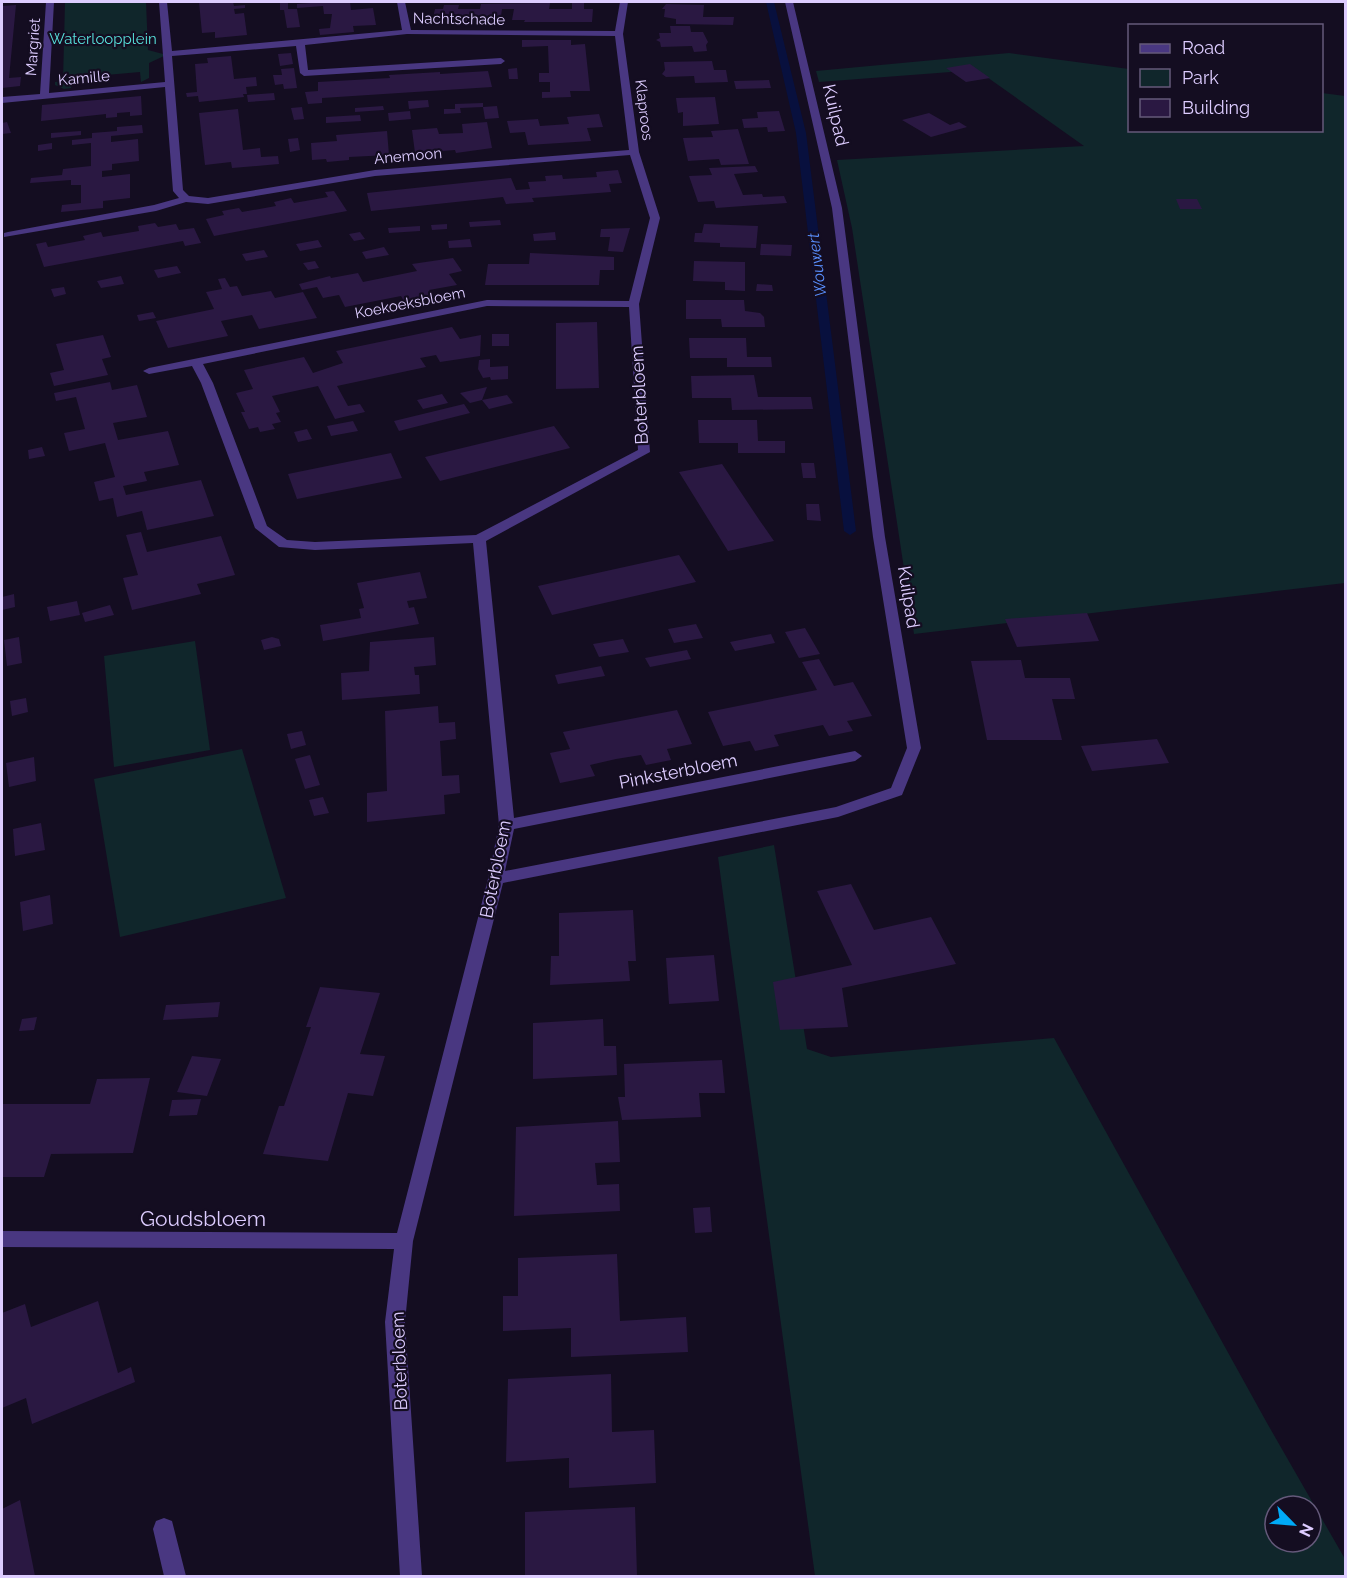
<svg xmlns="http://www.w3.org/2000/svg" width="1347" height="1578" font-family="Raleway,sans-serif">
  <style>
    .green { fill: #10262b; fill-rule: evenodd }
    .lines { fill: none; stroke-linecap: round; stroke-linejoin: round }
    .stream { fill: #08103e; fill-rule: evenodd }
    .building { fill: #2a1842 }
    .minor { fill: #493781; fill-rule: evenodd }
    .labels { text-anchor: middle; dominant-baseline: central; stroke-width: 4.5; stroke-linejoin: round; paint-order: stroke }
    .far-street-label { font-size: 15px; fill: #dcf; stroke: #140d21 }
    .far-park-label { font-size: 15px; fill: #57e0db; stroke: #140d21 }
    .far-water-label { font-size: 16px; font-style: italic; fill: #5a90ff; stroke: #140d21 }
    .street-label { font-size: 18px; fill: #dcf; stroke: #140d21 }
    .near-street-label { font-size: 21px; fill: #dcf; stroke: #140d21 }
  </style>
  <rect width="100%" height="100%" fill="#140d21"/>
  <path class="green" d="M65,2H146L148,50L163,54L164,56L149,63V78L141,82L140,72L72,78L71,88L64,89L55,85V82L63,81Z
    M1009,53L1129,69L1130,130H1322V93L1345,96V583L914,634L852,228L837,160L1084,146L977,70L819,82L816,71Z
    M195,641L210,750L114,767L104,656Z
    M242,749L286,898L120,937L94,779Z
    M774,845L807,1049L831,1057L1054,1038L1267,1423L1345,1559V1576H815L718,857ZM1275,1506H1311V1542H1275Z"/>
  <g class="lines">
    <path class="stream" d="M766,2H774L806,133L856,531L850,535L844,531L796,133Z"/>
  </g>
  <path class="building" d="M199,2H233L234,6L245,5V8L234,9L235,14L244,13L247,35L215,38V32L202,33Z
    M280,2H288V9H297L300,27L287,28L284,10H280Z
    M323,2H350L351,10L373,8L376,25L353,26L354,32L320,35L319,29L330,28L332,14H324L323,6L297,8V4Z
    M572,2H584V9H593L592,22H524L525,20H512L514,9H502L500,23H432L435,9H443L444,5H459L458,9H480L481,4L550,3L549,9H572Z
    M666,4L704,5L703,17H734L733,25L676,24V19L664,17L665,9H662Z
    M16,5L9,78L21,77L20,86L2,88V6Z
    M670,26H690L691,32H703L708,42L706,45L707,51L694,52L692,46L661,47L660,42L656,40L660,38L659,33H671Z
    M522,40H571V45L585,44L590,91H570L571,97L542,98V92H550V82H539V73H549L548,46L522,47Z
    M291,53L293,64L280,66L278,54Z
    M231,56L234,79L256,77L257,86L246,87L247,94H243L244,97L199,102L198,96L187,97L186,93L197,92L195,64L208,63L207,58Z
    M712,61L714,70H726L728,82L695,83L694,76L666,77L662,74L665,70L664,62Z
    M970,64L990,78L966,82L946,68Z
    M294,68L297,88L284,89L283,84L275,85L273,75H282L281,69Z
    M517,68L518,79H509L508,69Z
    M488,71L492,87L322,98V103L308,104L305,92L318,91V82L390,78L389,75L440,72V74Z
    M769,80L771,88L736,89L734,81Z
    M274,93L275,100L248,102L247,95Z
    M141,96L142,115L130,116V112L117,113V117L106,118V114L41,121L42,105Z
    M715,97L719,124L683,126V112L678,113L676,98Z
    M428,100L429,107L409,109L408,101Z
    M483,103V107L460,108L461,113L444,114V109H455V104Z
    M383,106L384,110L355,112V108Z
    M497,106L499,118L485,119L483,107Z
    M302,107L304,119L294,120L291,108Z
    M238,109L243,150L260,148L261,157L278,156L279,164L232,168L231,162L205,165L199,113Z
    M410,111L411,119L389,121L388,113Z
    M779,111L785,131L768,132L767,127L744,128L742,119L758,118L757,112Z
    M929,113L950,125L959,122L967,127L931,137L902,120Z
    M599,114L603,127L587,128L591,141L560,143L528,145L525,132L510,133L507,121L538,119L540,126L569,124L567,117Z
    M360,115L361,121L326,123V117Z
    M7,122L11,133L2,134V123Z
    M487,122L492,148L456,153L455,150L415,153L412,130L437,128L439,134L463,133L462,124Z
    M142,125L143,133L111,136V142L138,139L139,161L112,164V170L102,171V177L130,174V198L103,201V208L61,212L62,205L81,203V185H71V180L30,183L31,178L62,175L63,169L91,166V143L72,145V140L92,138V133L117,131V127Z
    M738,129L749,164L721,165L719,159L688,161L683,138L713,137L711,131Z
    M81,131V135L51,138V133Z
    M387,131L389,155L349,157V160L327,162L326,159L312,160L311,143L337,141L336,135Z
    M298,138L300,150L290,152L288,139Z
    M52,143V149L38,151V145Z
    M755,166L758,172L734,174L743,195L762,194L763,197L784,196L787,203L716,208L714,201L698,202L689,176L712,175L709,168Z
    M618,170L622,183L609,184L611,192L532,198L534,202L506,204L503,197L371,211L367,193L511,178L516,190L530,189L528,182L546,181L545,176L562,175L563,179L597,177L596,172Z
    M334,191L347,211L214,236L206,219L224,215L222,211L239,208L242,212L276,206L274,202L291,198L294,203L328,197L325,192Z
    M1176,199H1197L1202,209H1180Z
    M500,220L501,225L470,227L469,222Z
    M155,223L158,227L176,224L179,230L194,228L201,243L185,246L183,241L44,267L36,244L46,242L48,247L85,240L83,236L101,232L103,237L139,231L138,226Z
    M447,224V229L432,230L431,225Z
    M704,224L758,226L756,248L720,247V243L694,242L695,233H702Z
    M420,226V231L389,233L388,228Z
    M630,228L623,252L608,251L610,237H600L601,229Z
    M360,232L365,239L354,241L349,234Z
    M555,232L556,240L534,241L533,234Z
    M470,239L472,247L449,248L448,241Z
    M318,240L322,247L300,251L296,244Z
    M761,244L792,245L791,256L760,255Z
    M384,247L389,255L366,259L362,252Z
    M264,250L268,257L246,261L242,254Z
    M530,253L614,257V270H600L599,285H485L488,264H529Z
    M453,258L462,271L449,274L457,285L429,290L433,295L404,301L401,296L345,307L339,295L323,298L317,287L302,290L299,284L330,276L331,278L358,273L363,282L417,271L412,264Z
    M315,261L319,268L308,270L303,263Z
    M694,261L745,262V291L725,290V282L693,281Z
    M177,266L181,273L158,278L154,270Z
    M121,276L124,284L101,288L97,281Z
    M225,278L230,287L237,286L242,296L271,291L275,298L303,292L317,318L259,329L252,315L221,321L228,336L168,348L156,321L214,309L206,292L222,289L218,279Z
    M757,284L772,285L773,291H756Z
    M64,287L66,294L54,297L51,289Z
    M686,300H744L745,311L760,313L764,317L765,327H722L721,319H686Z
    M153,312L156,318L139,321L137,315Z
    M597,322L599,388L556,389V323Z
    M452,327L460,339L481,335L480,356L440,362L436,355L420,358L426,367L337,386L348,406L360,404L365,412L335,419L318,386L272,396L280,412L276,413L281,422L272,424L275,429L260,432L258,427L249,429L241,412H245L236,393L253,389L244,370L304,357L313,373L343,363L336,351Z
    M492,334H509V346H492Z
    M103,335L111,357L102,359L108,375L54,386L50,373L64,370L56,344Z
    M689,338H746L747,357H771L772,367H727V358H690Z
    M490,359V367L508,366V379L491,380L490,377L483,378L478,369L479,360Z
    M754,375L758,397H811L813,409L732,410L731,398H692L691,376Z
    M110,382L112,390L137,385L147,417L113,423L118,440L168,431L179,465L144,472L147,481L123,486L126,495L201,480L214,516L147,530L142,511L117,517L113,498L99,501L94,482L115,477L105,443L69,451L64,433L85,429L76,397L56,401L54,393Z
    M487,387L482,400L507,395L513,403L489,409L482,400L470,403L460,393Z
    M442,394L448,403L423,409L417,400Z
    M464,404L470,413L399,431L394,421Z
    M698,420H757L758,441H785V453H738V443H699Z
    M353,421L358,431L331,436L327,426Z
    M554,426L570,448L440,481L425,457Z
    M307,429L312,439L298,442L294,432Z
    M42,447L45,456L29,459L28,450Z
    M391,453L402,478L297,499L288,474Z
    M801,463H814L816,478H803Z
    M722,464L760,521L774,541L728,551L679,472Z
    M806,504H819L821,521L807,520Z
    M141,532L147,552L221,536L235,575L197,584L201,594L132,610L123,578L138,575L126,535Z
    M679,555L696,582L552,615L538,586Z
    M420,572L427,598L407,601L409,608L414,607L419,624L323,641L320,625L361,618L359,609L364,608L357,583Z
    M14,594L15,607L2,610V597Z
    M77,601L80,615L50,621L47,607Z
    M110,605L114,615L85,622L82,613Z
    M1087,613L1099,641L1017,647L1005,619Z
    M696,624L703,638L674,643L668,629Z
    M805,628L820,654L799,658L785,632Z
    M771,634L775,643L735,651L730,642Z
    M19,637L22,663L7,666L4,640Z
    M272,637L279,639L281,646L264,650L261,640Z
    M434,637L436,665L414,667L415,675H419L420,694L342,700L341,673L369,671L370,642Z
    M623,639L629,652L599,657L593,644Z
    M687,650L691,659L650,667L645,658Z
    M819,659L834,686L853,682L872,716L847,721L853,731L829,736L823,725L774,735L779,746L755,751L750,741L723,746L708,712L817,690L802,662Z
    M1021,660L1025,678H1070L1075,699H1052L1062,740H987L971,661Z
    M601,666L605,676L558,684L555,675Z
    M26,698L28,712L12,716L10,701Z
    M438,706L439,723L455,722L456,739L440,741L442,776L459,775L460,793L444,795L445,814L367,822V793L387,791L385,711Z
    M677,710L692,744L667,749L671,760L646,765L641,755L616,759L590,765L595,776L560,783L550,753L570,749L563,732Z
    M302,731L306,745L291,749L287,734Z
    M1157,739L1169,763L1092,771L1081,746Z
    M310,755L320,785L305,789L295,759Z
    M34,757L36,781L9,787L6,763Z
    M323,797L329,813L314,816L309,800Z
    M41,823L45,850L15,856L13,829Z
    M851,884L874,930L931,917L956,964L842,988L848,1027L780,1030L773,982L852,965L817,891Z
    M50,895L53,924L23,931L20,902Z
    M633,910L636,961H628L630,981L550,985L551,956H559V913Z
    M714,955L719,1001L669,1004L666,958Z
    M320,987L380,993L360,1054L385,1056L373,1096L348,1093L328,1161L263,1154L279,1106H284L311,1027H306Z
    M220,1002L218,1017L163,1020L166,1005Z
    M37,1017L34,1030L19,1031L22,1019Z
    M603,1019L604,1046H616L617,1075L533,1079V1023Z
    M192,1056L221,1059L207,1096L177,1092Z
    M722,1060L725,1093H699L701,1117L622,1120L618,1097H625L624,1064Z
    M150,1078L133,1153L51,1154L44,1177H2V1104H90L97,1079Z
    M201,1099L197,1115L169,1116L172,1100Z
    M618,1121L620,1162L595,1163L597,1185L619,1184L620,1211L514,1216L516,1127Z
    M710,1207L712,1232L695,1233L693,1208Z
    M617,1254L620,1321L686,1317L688,1352L571,1357V1328L503,1331V1296H518V1258Z
    M98,1301L118,1373L131,1367L135,1382L32,1424L26,1398L2,1408V1313L25,1304L31,1327Z
    M611,1374L612,1432L654,1430L656,1483L569,1488V1458L506,1462L508,1379Z
    M20,1500L35,1576H2V1509Z
    M635,1507L637,1576H525V1512Z"/>
  <g class="lines">
    <path class="minor" d="M46,2H54L49,93L165,82L159,2H167L172,51L402,30L397,2H405L411,30L615,31L620,2H628L623,34L639,152L660,218L639,304L650,452L486,541L514,818L855,751L862,756L855,761L514,829L505,871L836,807L891,788L907,748L873,537L832,208L785,2H793L842,208L885,537L921,748L902,795L838,817L503,883L413,1241L405,1322L422,1576H400L385,1322L394,1249L2,1247V1231L397,1233L488,879L499,825L473,543L315,550L279,547L255,528L201,383L192,366L149,374L143,371L149,368L487,300L629,301L650,218L630,155L375,176L208,204L186,202L156,211L4,237V233L8,232L154,205L179,198L173,191L165,87L2,103V97L40,94ZM407,34L615,36L629,150L375,170L208,198L189,196L183,190L172,56L296,46L300,73L304,76L501,64L505,61L501,58L308,70L305,45ZM487,306L629,307L638,450L476,535L315,542L287,540L267,526L213,383L203,364Z
      M164,1518L172,1521L186,1576H164L153,1529L156,1521Z"/>
  </g>
  <g class="labels">
    <g class="far-street-label">
      <text transform="translate(459 19) rotate(1)">Nachtschade</text>
      <text transform="translate(33 47) rotate(-86)">Margriet</text>
      <text transform="translate(84 78) rotate(-5)">Kamille</text>
      <text transform="translate(644 110) rotate(83)">Klaproos</text>
      <text transform="translate(408 156) rotate(-5)">Anemoon</text>
      <text transform="translate(410 303) rotate(-11)">Koekoeksbloem</text>
    </g>
    <g class="far-park-label">
      <text x="103" y="39">Waterloopplein</text>
    </g>
    <g class="far-water-label">
      <text transform="translate(817 265) rotate(-97)">Wouwert</text>
    </g>
    <g class="street-label">
      <text transform="translate(836 115) rotate(77)">Kuilpad</text>
      <text transform="translate(639 395) rotate(-93)">Boterbloem</text>
      <text transform="translate(909 597) rotate(81)">Kuilpad</text>
      <text transform="translate(678 771) rotate(-11)">Pinksterbloem</text>
      <text transform="translate(495 869) rotate(-79)">Boterbloem</text>
      <text transform="translate(399 1361) rotate(-92)">Boterbloem</text>
    </g>
    <g class="near-street-label">
      <text x="203" y="1218">Goudsbloem</text>
    </g>
  </g>
  <rect width="1347" height="1578" fill="none" stroke="#ddccff" stroke-width="6"/>
  <rect x="1128" y="24" width="195" height="108" fill="#140d21" stroke="#64597a" stroke-width="1.5"/>
  <rect x="1140" y="44" width="30" height="9" fill="#493781" stroke="#64597a" stroke-width="1.5"/>
  <text x="1182" y="54" font-size="18" fill="#ddccff">Road</text>
  <rect x="1140" y="69" width="30" height="18" fill="#10262b" stroke="#64597a" stroke-width="1.5"/>
  <text x="1182" y="84" font-size="18" fill="#ddccff">Park</text>
  <rect x="1140" y="99" width="30" height="18" fill="#2a1842" stroke="#64597a" stroke-width="1.5"/>
  <text x="1182" y="114" font-size="18" fill="#ddccff">Building</text>
  <g transform="translate(1293 1524) rotate(115)"><circle r="28" fill="#140d21" stroke="#64597a" stroke-width="1.5"/>
  <path d="M0-4.5L10 22L0 15L-10 22Z" fill="#00aaf7"/>
  <text y="-9" font-size="16" font-weight="bold" text-anchor="middle" fill="#ddccff">N</text>
  </g>
</svg>
